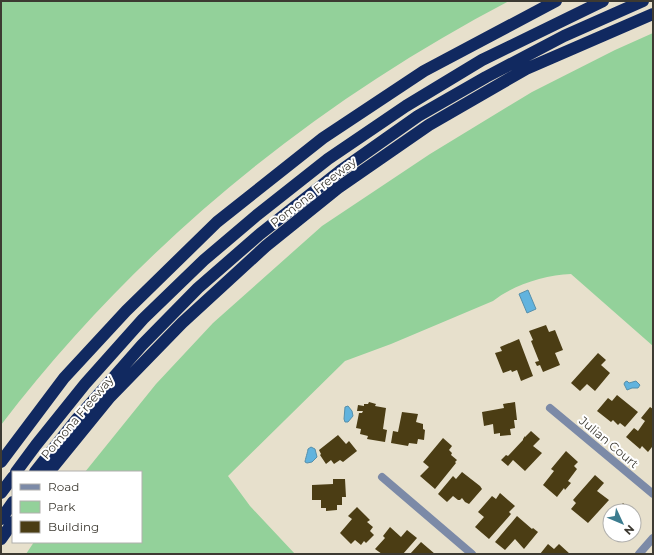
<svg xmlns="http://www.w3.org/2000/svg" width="654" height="555" font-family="Montserrat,sans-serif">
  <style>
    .green { fill: #93d19a }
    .water { fill: #61b3de; stroke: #568faa }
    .building { fill: #4b3d14 }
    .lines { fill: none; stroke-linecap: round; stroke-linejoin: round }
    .minor { stroke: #7c8aa7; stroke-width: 8 }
    .motorway { stroke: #112960; stroke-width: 12 }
    .labels { text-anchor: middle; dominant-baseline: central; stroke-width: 4; stroke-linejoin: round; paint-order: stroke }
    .street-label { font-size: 12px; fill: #3d3a32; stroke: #fff }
  </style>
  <rect width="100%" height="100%" fill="#e7e0cc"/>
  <path class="green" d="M1,1H509C312,104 136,248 1,425Z
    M653,33V346L571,274C545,275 513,285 493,301L391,344L345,361L228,476L250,506L295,554H26L34,542H141V472H85L156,384L213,323L322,226L430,154L532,92L615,50Z"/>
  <path class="water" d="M528,290L536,309L527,313L519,294Z
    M627,381L629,383L636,381L640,385L638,388H632L627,390L624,384L625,382Z
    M348,406L352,411L353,416L348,422H345L344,419L345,407Z
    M311,447L315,449L317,457L312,462L307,463L305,462C305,460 308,451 308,449Z"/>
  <path class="building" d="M546,325L549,332L555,330L563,350L555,353L560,365L543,372L540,365L537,366L535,362L539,361L531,341L533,340L529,331Z
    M519,339L533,376L521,381L517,370L512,372L511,370L503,373L495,353L502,351L500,347Z
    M598,353L606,360L601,365L610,373L595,391L587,384L580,391L571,383Z
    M617,395L638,412L625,427L620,423L618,425L613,420L611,422L597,411L608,398L612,401Z
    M369,402L376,404L375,406L386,408L383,429L387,430L385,442L367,439L368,436L360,434L361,429L356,428L359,413H362L363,411H357L358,405L364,406V404H368Z
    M515,402L517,420H514L515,428L510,429L511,435L500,436V433L494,434L493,424L484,426L482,412L504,408L503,404Z
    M650,407L653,409V449L652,447L648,452L642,446L640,449L626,437L634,428L638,431L645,421L641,418Z
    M402,412L418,414L416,422L423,424V429L425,430L424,440L418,439L417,444L409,443L408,446L391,443L393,431L398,432Z
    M531,431L540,439L533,446L542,453L525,471L513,460L508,466L501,460L506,455L508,456L523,440V439L525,436V437Z
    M338,435L346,444L349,441L357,451L343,462L340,460L334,464L331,460L326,464L320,455L321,454L319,450Z
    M443,438L452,446L449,450L452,453L451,455L457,460L455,462L456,463L435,489L420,476L429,467L423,462Z
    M566,451L578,462L574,466L577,469L568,481L571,483L565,490L564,488L557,497L543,485L554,471L551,469Z
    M462,472L480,486L482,489L469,504L465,502L462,498L460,500H458L453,496L447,502L438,494L453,476L456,479Z
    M595,475L604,483L597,491L609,500L588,523L571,509L576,503L573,500Z
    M333,479H345L346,497H342V505H337V510L326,511V508H321V500H312V485L333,484Z
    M500,493L515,506L509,512L511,514L489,539L475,527L484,517L478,512L492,496L496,499Z
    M623,503L633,511H615Z
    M357,507L370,520L367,522L373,527L370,531L374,535L366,543L364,541L361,545L355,540L351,544L340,533L352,519L348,516Z
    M517,516L532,529L533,528L538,532L524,549L515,539L505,550L495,542Z
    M390,527L401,537L407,530L417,538L403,554H382L375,549L385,538L383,536Z
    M421,542L435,554H410Z
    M548,544L554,549L559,544L570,554H540Z"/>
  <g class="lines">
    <path class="minor" d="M550,408L653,494
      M382,477L472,554
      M639,554L653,538"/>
    <path class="motorway" d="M1,462L64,378L126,311L217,222L323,138L424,71L556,1
      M16,472L36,445L85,384L143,319L204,260L257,215L328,159L406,106L482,60L603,1
      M35,472L76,420L142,345L198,288L260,234L340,171L418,116L486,77L564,36L643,1
      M49,472L110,397L182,323L266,246L338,188L429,125L526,69L653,14
      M1,493L13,477
      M1,519L13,502
      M1,539L13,522"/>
  </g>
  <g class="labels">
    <g class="street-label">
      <text transform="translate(313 192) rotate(-38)">Pomona Freeway</text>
      <text transform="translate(77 417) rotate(-50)">Pomona Freeway</text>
      <text transform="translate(609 442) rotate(40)">Julian Court</text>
    </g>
  </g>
  <rect width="654" height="555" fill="none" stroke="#3d3a32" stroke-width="4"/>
  <rect x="12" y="471" width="130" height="72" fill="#ffffff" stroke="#b1b0ad"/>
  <rect x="20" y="484" width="20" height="6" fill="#7c8aa7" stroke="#b1b0ad"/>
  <text x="48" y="491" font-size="12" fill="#3d3a32">Road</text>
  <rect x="20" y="501" width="20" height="12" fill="#93d19a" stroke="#b1b0ad"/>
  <text x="48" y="511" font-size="12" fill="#3d3a32">Park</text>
  <rect x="20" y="521" width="20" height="12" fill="#4b3d14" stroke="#b1b0ad"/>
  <text x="48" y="531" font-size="12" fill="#3d3a32">Building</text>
  <g transform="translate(622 523) rotate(134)"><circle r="19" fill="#ffffff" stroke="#b1b0ad"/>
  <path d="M0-3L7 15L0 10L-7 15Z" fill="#3c7c8f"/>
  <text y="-6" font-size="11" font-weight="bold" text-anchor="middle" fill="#3d3a32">N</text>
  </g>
</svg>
